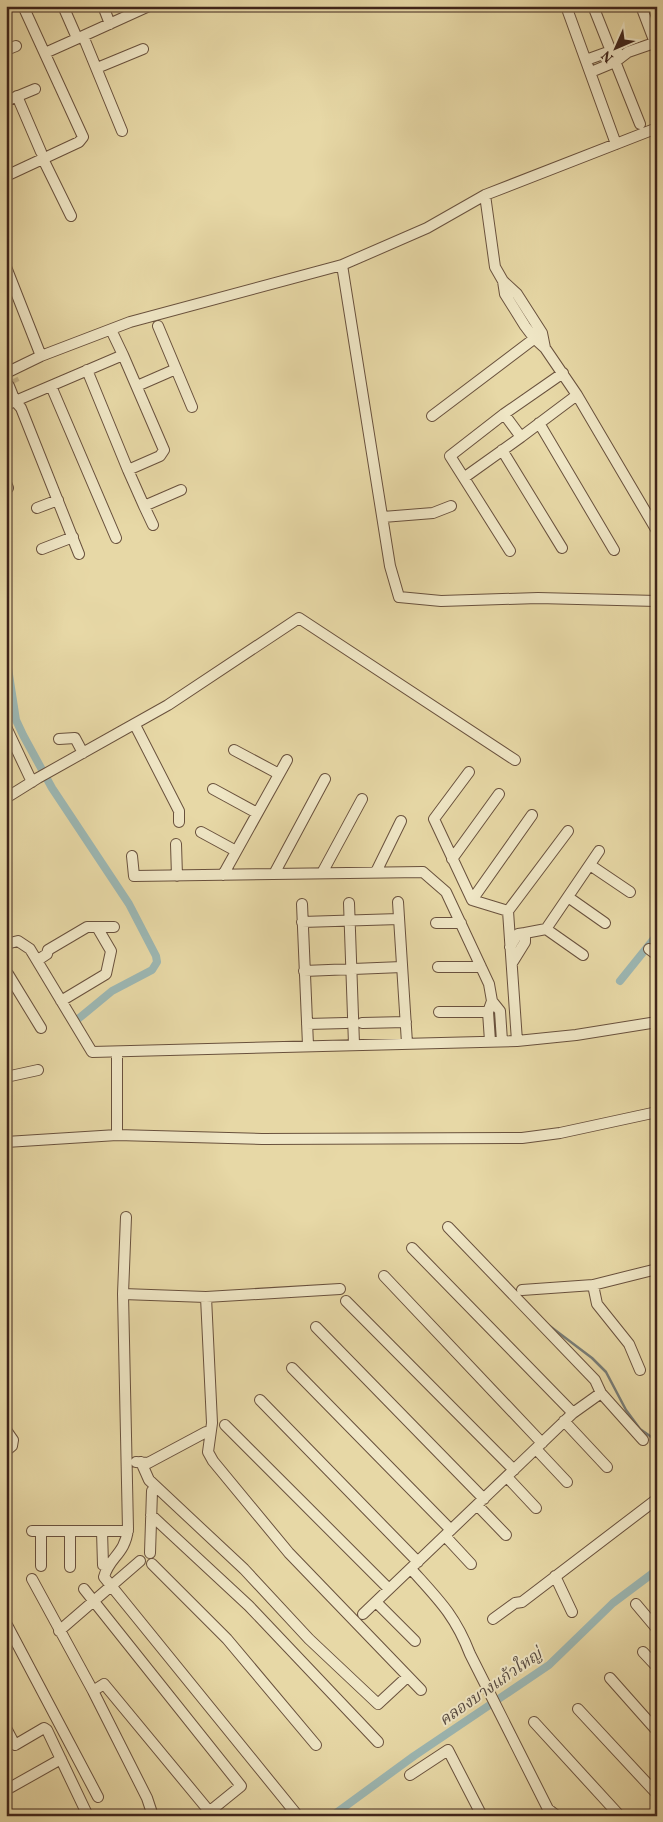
<svg xmlns="http://www.w3.org/2000/svg" width="663" height="1822" font-family="Vollkorn,'Noto Serif Thai',serif">
  <style>
    .lines { fill: none; stroke-linecap: round; stroke-linejoin: round }
    .stream { stroke: #777c76; stroke-width: 2.5 }
    .canal { stroke: #9cb7b3; stroke-width: 8 }
    .minor-tunnel { stroke: #c5b48a; stroke-width: 10; stroke-dasharray: 10 5; stroke-linecap: butt }
    .minor-casing { stroke: #69513d; stroke-width: 12 }
    .minor { stroke: #efe6c5; stroke-width: 10 }
    .labels { text-anchor: middle; dominant-baseline: central; stroke-width: 4; stroke-linejoin: round; paint-order: stroke }
    .water-label { font-size: 16px; font-style: italic; fill: #564940; stroke: #efe6c5 }
  </style>
  <rect width="100%" height="100%" fill="#e7d8a6"/>
  <filter id="stains"><feTurbulence type="fractalNoise" baseFrequency=".004" numOctaves="4"/><feColorMatrix values="0 0 0 0 .2 0 0 0 0 .09 0 0 0 0 .02 0 0 0 .5 -.17"/></filter>
  <radialGradient id="worn" r=".72"><stop offset=".6" stop-color="#630" stop-opacity="0"/><stop offset="1" stop-color="#630" stop-opacity=".3"/></radialGradient>
  <g class="lines">
    <path class="stream" d="M547,1324L592,1358L606,1372L626,1410L640,1429L657,1441"/>
    <path class="canal" d="M6,655L16,720L23,735L52,788L129,904L156,956L157,962L152,970L112,991L78,1019
      M620,981L657,935
      M332,1816L414,1756L549,1665L613,1603L657,1570"/>
    <path class="minor-tunnel" d="M13,379L15,383"/>
    <defs>
      <path id="minor" d="M63,6L77,38
        M103,6L110,24
        M566,6L616,144
        M641,6L657,48
        M595,11L640,124
        M83,36L149,6
        M6,50L16,46
        M45,53L83,36L122,131
        M586,60L611,51H617
        M97,68L143,49
        M591,72L615,62L628,52L657,42
        M17,96L41,152
        M6,101L35,89
        M43,159L71,216
        M6,176L79,142L83,137L23,6
        M485,195L495,267L503,281L517,294L542,333L545,348
        M342,265L390,566L399,597L441,601L538,598L657,601
        M6,267L41,356
        M503,281L505,294L525,326L534,338L545,348L577,395L521,437L504,414L450,456L510,551
        M158,326L192,407
        M113,334L123,355
        M6,373L41,356L130,322L342,265L427,228L485,195L657,128
        M9,386L15,401L21,408L79,554
        M51,386L116,538
        M137,386L176,369
        M577,395L657,531
        M6,405L123,355L164,450L160,456L128,470L87,370
        M504,414L563,373
        M432,416L539,335
        M539,423L614,550
        M502,450L562,548
        M128,470L144,506L181,490
        M465,477L521,437
        M6,483L8,488
        M144,506L153,525
        M37,508L58,500
        M383,517L433,513L451,506
        M42,549L73,537
        M135,725L179,811V822
        M6,727L32,782
        M59,739L75,738L83,753
        M234,750L279,774
        M469,772L434,819L472,900L508,911
        M213,789L257,813
        M6,798L38,778L168,705L299,618L515,760
        M201,832L236,851
        M176,844L177,876
        M132,856L134,876L423,872L446,892L489,984L492,1001
        M452,859L499,794
        M590,865L630,892
        M376,872L401,821
        M322,873L362,799
        M274,874L325,779
        M223,875L287,760
        M568,897L605,923
        M472,900L532,815
        M398,902L407,1043
        M349,903L354,1044
        M302,904L308,1045
        M302,922L399,919
        M436,923H461
        M97,927H114
        M546,929L583,955
        M525,933L546,929L599,851
        M6,944L18,941L30,949L92,1052L517,1041L576,1035L657,1022
        M510,947L518,934L525,933V942L512,963
        M649,949L657,955
        M38,960L47,954L48,950L87,927H97L111,951L106,974L61,1001
        M438,967H481
        M304,971L402,967
        M6,975L8,974L41,1028
        M439,1012H488
        M362,1023L406,1022
        M307,1024L346,1023
        M490,1041L488,1012L492,1001L500,1011L502,1041
        M517,1041L508,911L568,831
        M117,1052V1135
        M6,1077L38,1070
        M6,1142L117,1135L262,1139L522,1138L560,1133L657,1112
        M126,1217L123,1294L128,1529C125,1555 109,1557 104,1577L298,1816
        M448,1227L595,1380L601,1393
        M412,1248L573,1413
        M384,1276L542,1443
        M593,1285L597,1304L629,1344L640,1370
        M522,1290L593,1285L657,1269
        M123,1294L206,1297L340,1289
        M206,1297L212,1423L208,1452L213,1461L289,1553L421,1690
        M346,1301L514,1470
        M316,1327L484,1499
        M292,1368L451,1530
        M260,1400L418,1562
        M564,1421L607,1467
        M225,1425L389,1589
        M6,1430L13,1440L12,1446L6,1451
        M536,1449L567,1482
        M136,1462L148,1463L206,1432
        M141,1462L149,1480L244,1569L309,1639L378,1704L406,1678
        M507,1477L536,1508
        M477,1505L506,1535
        M151,1515L249,1606L378,1742
        M32,1531H128
        M70,1531V1567
        M102,1531L103,1565
        M445,1536L471,1564
        M150,1553L152,1491
        M152,1564L227,1639L316,1745
        M41,1566V1531
        M411,1569C438,1599 455,1615 470,1654L548,1809L557,1816
        M555,1576L572,1612
        M32,1579L93,1691L147,1798L153,1816
        M84,1589L241,1786L204,1816
        M376,1602L415,1641
        M636,1604L657,1629
        M363,1614L573,1413L601,1393L643,1440
        M493,1619L515,1603L522,1602L657,1499
        M6,1623L98,1797
        M59,1631L140,1561
        M643,1652L657,1667
        M610,1678L657,1731
        M93,1691L104,1684L209,1811
        M578,1709L657,1794
        M534,1722L620,1816
        M6,1728L15,1745L44,1728L47,1730L88,1816
        M410,1775L448,1750L482,1816
        M6,1790L61,1759"/>
    </defs>
    <use href="#minor" class="minor-casing"/>
    <use href="#minor" class="minor"/>
  </g>
  <g class="labels">
    <g class="water-label">
      <text transform="translate(491 1688) rotate(-35)">คลองบางแก้วใหญ่</text>
    </g>
  </g>
  <rect width="663" height="1822" fill="none" stroke="#e7d8a6" stroke-width="25"/>
  <rect x="8" y="8" width="648" height="1807" fill="none" stroke="#3f241a" stroke-width="2.5"/>
  <rect x="12" y="12" width="638" height="1797" fill="none" stroke="#3f241a"/>
  <g transform="translate(616 48) rotate(225)" stroke="#efe6c5" stroke-width="4" paint-order="stroke">
  <path d="M0-4L9 19L0 12L-9 19Z" fill="#3f241a"/>
  <text y="-8" font-size="14" font-weight="bold" text-anchor="middle" fill="#3f241a">N</text>
  </g>
  <rect width="100%" height="100%" filter="url(#stains)"/>
  <rect width="100%" height="100%" fill="url(#worn)"/>
</svg>
